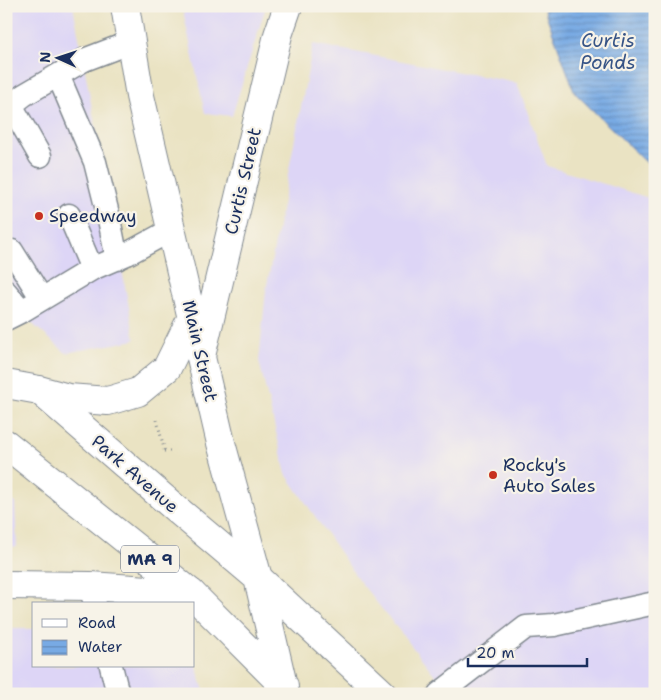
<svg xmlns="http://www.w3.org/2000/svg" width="661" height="700" font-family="'Shantell Sans',sans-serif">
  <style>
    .built { fill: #ddd5f6 }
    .water { fill: url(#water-rules); stroke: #4a6ca1 }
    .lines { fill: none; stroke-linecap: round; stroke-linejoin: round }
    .service-casing { stroke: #828990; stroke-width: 25 }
    .minor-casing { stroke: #828990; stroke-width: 30 }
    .secondary-casing { stroke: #828990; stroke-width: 30 }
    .primary-casing { stroke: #828990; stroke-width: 30 }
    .trunk-casing { stroke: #828990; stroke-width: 30 }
    .path { stroke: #828990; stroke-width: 3; stroke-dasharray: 1 4; stroke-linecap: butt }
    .service { stroke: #fff; stroke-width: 22 }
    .minor { stroke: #fff; stroke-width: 28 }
    .secondary { stroke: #fff; stroke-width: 28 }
    .primary { stroke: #fff; stroke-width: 28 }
    .trunk { stroke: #fff; stroke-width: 28 }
    .poi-dot { fill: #c8321e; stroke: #f7f3e8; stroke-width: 2 }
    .labels { text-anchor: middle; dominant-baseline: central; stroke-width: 4.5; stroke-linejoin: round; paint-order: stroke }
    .shield { fill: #f7f3e8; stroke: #5d6a87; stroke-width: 1 }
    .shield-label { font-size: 16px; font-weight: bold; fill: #1b2f5e }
    .street-label { font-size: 18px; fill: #1b2f5e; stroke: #f7f3e8 }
    .poi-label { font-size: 18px; fill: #1b2f5e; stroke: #f7f3e8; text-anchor: start }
    .water-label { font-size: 19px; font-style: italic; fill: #375486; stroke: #f7f3e8 }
  </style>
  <defs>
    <pattern id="water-rules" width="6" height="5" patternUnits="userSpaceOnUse" patternTransform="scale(1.25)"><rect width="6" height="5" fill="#78aae4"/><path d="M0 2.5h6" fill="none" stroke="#628bbc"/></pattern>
  </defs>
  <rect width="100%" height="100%" fill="#f7f3e8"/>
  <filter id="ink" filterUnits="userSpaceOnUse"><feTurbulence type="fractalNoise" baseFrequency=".02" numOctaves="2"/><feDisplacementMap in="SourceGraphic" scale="10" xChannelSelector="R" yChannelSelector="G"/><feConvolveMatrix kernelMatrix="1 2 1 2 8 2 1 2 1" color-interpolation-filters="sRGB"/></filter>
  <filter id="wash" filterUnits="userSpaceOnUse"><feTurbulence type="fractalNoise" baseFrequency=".0096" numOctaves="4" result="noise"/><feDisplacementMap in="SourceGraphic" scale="20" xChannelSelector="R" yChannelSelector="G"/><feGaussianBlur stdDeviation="1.12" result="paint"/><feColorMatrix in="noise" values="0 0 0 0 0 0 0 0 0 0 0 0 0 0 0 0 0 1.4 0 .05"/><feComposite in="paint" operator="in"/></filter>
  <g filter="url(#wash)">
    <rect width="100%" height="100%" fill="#eae3c3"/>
    <path class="built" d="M6,6H73L135,340L66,353L6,301Z
      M182,6H266L232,116L205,113Z
      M313,44L517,83L547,166L655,200V694H450L358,579L286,474L259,361L266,290Z
      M6,496L15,503L17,547H6Z
      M6,629H34V666H194V660L205,694H6Z"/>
    <path class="water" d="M543,6H655V169L652,168L575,93Z"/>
  </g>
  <g filter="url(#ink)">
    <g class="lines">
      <defs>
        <path id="service" d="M58,75L95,162L108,214L117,259
          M11,105L40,156
          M6,109L24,95L84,60L131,42
          M69,215L92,269
          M12,251L42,299
          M6,292L22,311
          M6,319L22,311L92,269L127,254L171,230
          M90,586L95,604
          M111,666L118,694
          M439,694L526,627L554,625L655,603"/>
        <path id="minor" d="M201,356L278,35L288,6
          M6,585L90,586L191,593"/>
        <path id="secondary" d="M258,578L383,694"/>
        <path id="primary" d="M125,6L140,96L221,443L258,578
          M39,390L68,398L108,401L138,392L167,368L192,317"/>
        <path id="trunk" d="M6,384L39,390L175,508L258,578L285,694
          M6,444L136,548L191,593L284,686"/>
      </defs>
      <use href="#service" class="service-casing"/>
      <use href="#minor" class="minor-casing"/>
      <use href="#secondary" class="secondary-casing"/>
      <use href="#primary" class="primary-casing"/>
      <use href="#trunk" class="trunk-casing"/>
      <path class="path" d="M157,420L165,453
        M164,451H174"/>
      <use href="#service" class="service"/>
      <use href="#minor" class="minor"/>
      <use href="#secondary" class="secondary"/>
      <use href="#primary" class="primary"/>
      <use href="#trunk" class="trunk"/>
    </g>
  </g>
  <g class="poi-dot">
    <circle cx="39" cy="216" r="5"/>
    <circle cx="493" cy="475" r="5"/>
  </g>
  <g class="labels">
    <rect class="shield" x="121" y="545.5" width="58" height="27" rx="4"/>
    <g class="shield-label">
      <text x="150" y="559">MA 9</text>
    </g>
    <g class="street-label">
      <text transform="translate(243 181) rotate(-77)">Curtis Street</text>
      <text transform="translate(200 351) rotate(77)">Main Street</text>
      <text transform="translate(135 474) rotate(41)">Park Avenue</text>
    </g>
    <g class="poi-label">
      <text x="49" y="216">Speedway</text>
      <text x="503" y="465">Rocky's<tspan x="503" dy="21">Auto Sales</tspan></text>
    </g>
    <g class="water-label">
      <text x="608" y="40">Curtis<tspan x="608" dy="22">Ponds</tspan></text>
    </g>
  </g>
  <rect width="661" height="700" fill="none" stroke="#f7f3e8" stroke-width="25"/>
  <rect x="32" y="602" width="162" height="65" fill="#f7f3e8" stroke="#9fa5b1"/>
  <rect x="42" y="619" width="25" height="8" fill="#ffffff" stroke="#9fa5b1"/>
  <text x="78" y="628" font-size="15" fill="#1b2f5e">Road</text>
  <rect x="42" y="640" width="25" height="15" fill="url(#water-rules)" stroke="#9fa5b1"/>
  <text x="78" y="652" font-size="15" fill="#1b2f5e">Water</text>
  <g transform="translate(58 58) rotate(273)" stroke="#f7f3e8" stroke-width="4" paint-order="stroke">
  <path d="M0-4L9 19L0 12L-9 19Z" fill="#1b2f5e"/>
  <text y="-8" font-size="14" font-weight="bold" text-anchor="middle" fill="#1b2f5e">N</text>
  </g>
  <path d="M468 658v8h119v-8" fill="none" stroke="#1b2f5e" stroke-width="2.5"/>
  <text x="476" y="658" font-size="15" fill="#1b2f5e" stroke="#f7f3e8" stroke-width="4" paint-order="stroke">20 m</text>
</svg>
